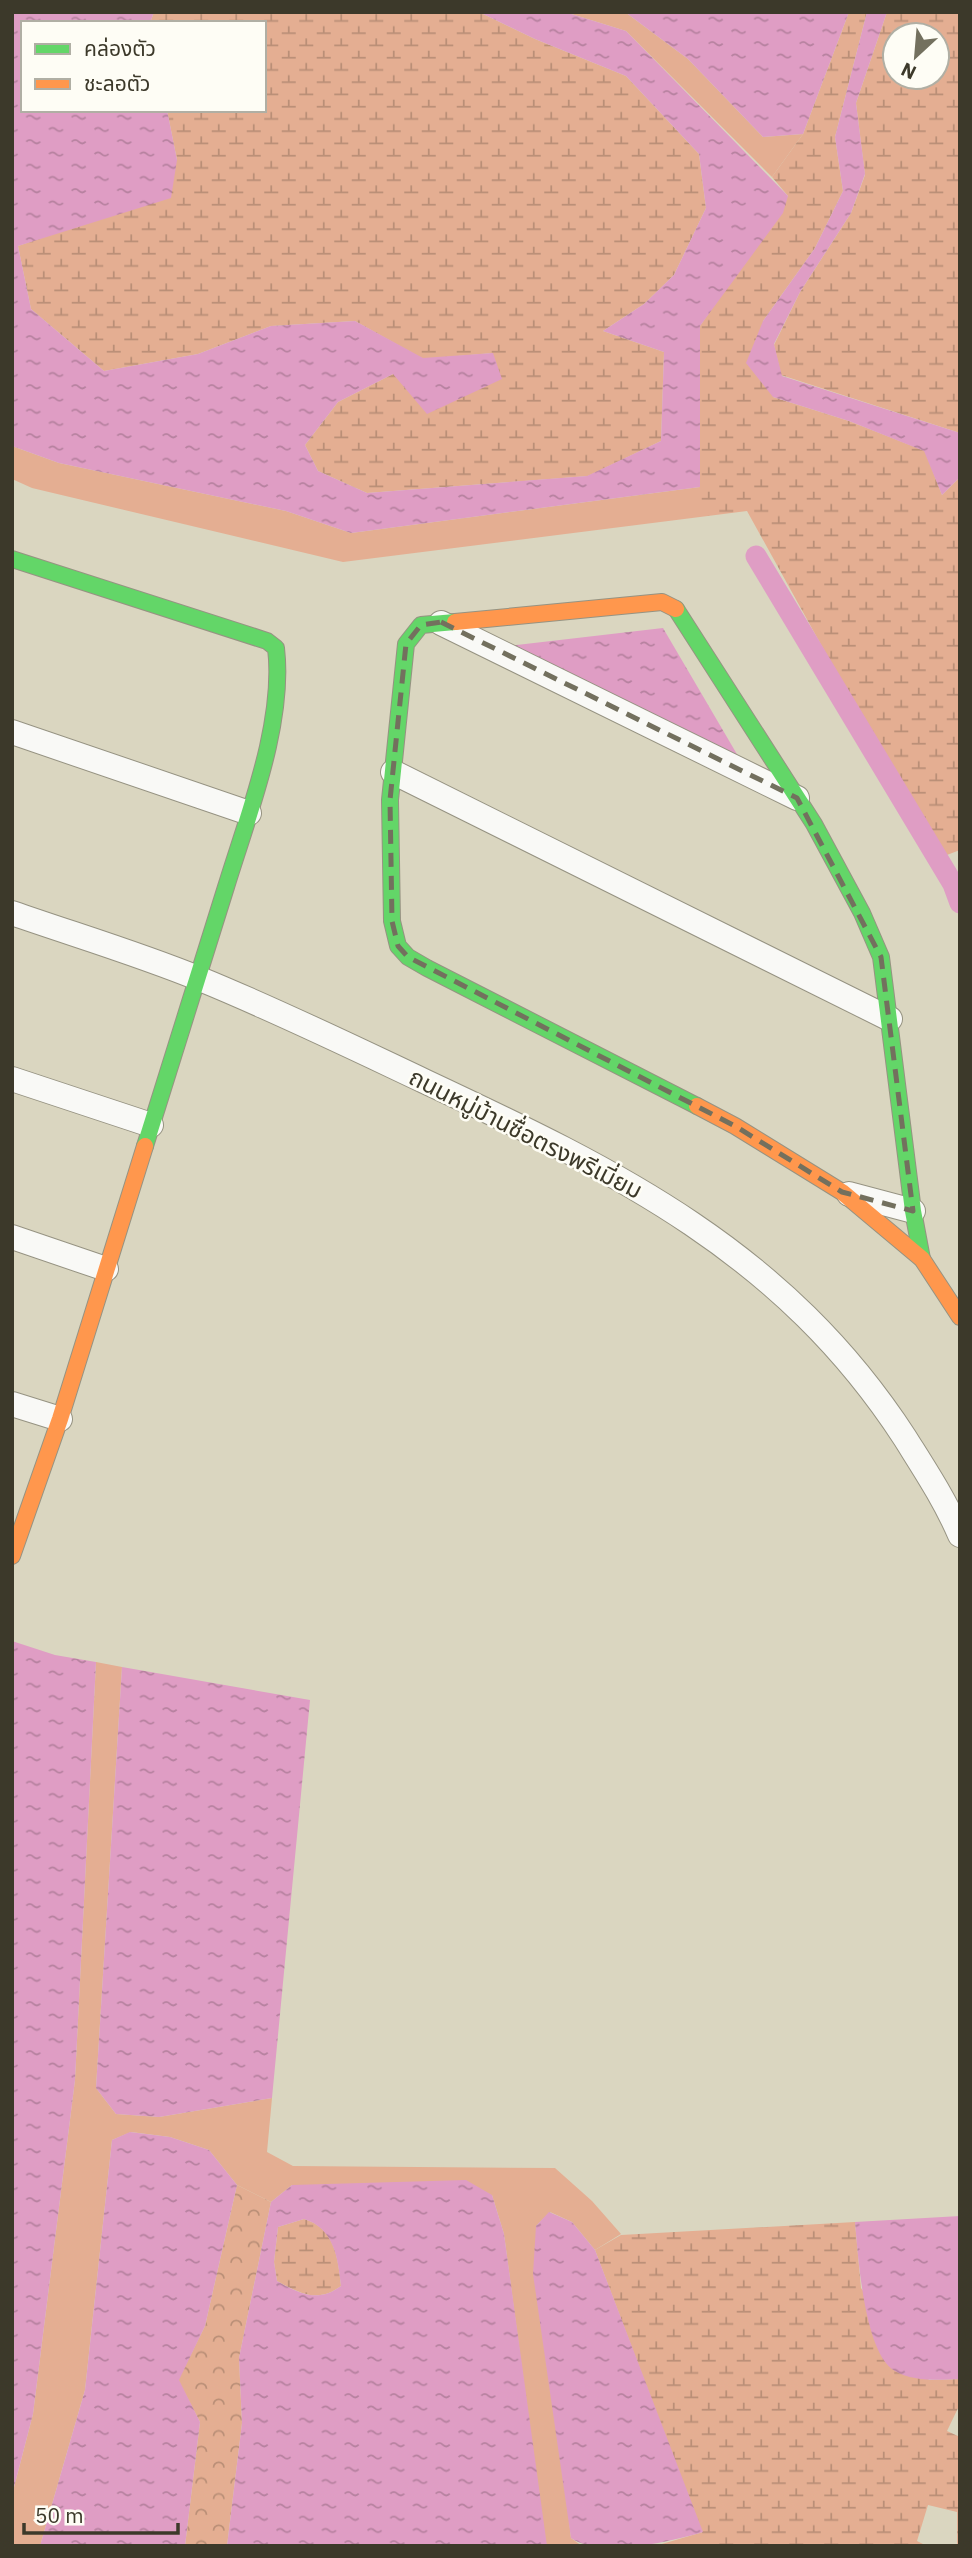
<svg xmlns="http://www.w3.org/2000/svg" width="972" height="2558" font-family="'IBM Plex Sans','Noto Sans Thai',sans-serif">
  <style>
    .grass { fill: #e4ae92 }
    .forest { fill: url(#forest-crowns) }
    .wetland { fill: url(#wetland-marsh); fill-rule: evenodd }
    .water { fill: url(#water-ripples); fill-rule: evenodd }
    .lines { fill: none; stroke-linecap: round; stroke-linejoin: round }
    .canal { stroke: #df9dc4; stroke-width: 21 }
    .street-casing { stroke: #969382; stroke-width: 26 }
    .fast-casing { stroke: #969382; stroke-width: 18 }
    .slow-casing { stroke: #969382; stroke-width: 18 }
    .street { stroke: #f9f9f6; stroke-width: 24 }
    .fast { stroke: #63d668; stroke-width: 16 }
    .slow { stroke: #ff974d; stroke-width: 16 }
    .marked { fill: none; stroke: #73705e; stroke-width: 5; stroke-dasharray: 14 9; stroke-linejoin: round }
    .labels { text-anchor: middle; dominant-baseline: central; stroke-width: 5; stroke-linejoin: round; paint-order: stroke }
    .street-label { font-size: 24px; fill: #3c392a; stroke: #fefdf5 }
  </style>
  <defs>
    <pattern id="forest-crowns" width="20" height="18" patternUnits="userSpaceOnUse" patternTransform="scale(1.75)"><rect width="20" height="18" fill="#e4ae92"/><path d="M2 6a3 3 0 1 1 6 0M12 15a3 3 0 1 1 6 0" fill="none" stroke="#ba8f77"/></pattern>
    <pattern id="wetland-marsh" width="20" height="14" patternUnits="userSpaceOnUse" patternTransform="scale(1.75)"><rect width="20" height="14" fill="#e4ae92"/><path d="M1 5h8M5 5V1M11 12h8M15 12V8" fill="none" stroke="#ba8f77"/></pattern>
    <pattern id="water-ripples" width="26" height="14" patternUnits="userSpaceOnUse" patternTransform="scale(1.75)"><rect width="26" height="14" fill="#df9dc4"/><path d="M2 4q2-2 4 0t4 0M15 11q2-2 4 0t4 0" fill="none" stroke="#b6819f"/></pattern>
  </defs>
  <rect width="100%" height="100%" fill="#dad6c0"/>
  <path class="grass" d="M565,12H625L688,59L763,137L803,134L772,177L626,31Z
    M12,446L59,463L286,511L351,533L700,487V517L343,562L32,488L12,479Z
    M96,1662L122,1667L96,2088L116,2114L159,2117L272,2098L267,2152L293,2166L555,2168L592,2201L621,2234L595,2250L572,2222L550,2212L536,2226L571,2538L582,2546H547L545,2542L504,2234L492,2195L292,2185L271,2202L237,2185L209,2150L170,2137L131,2132L112,2140L85,2390L40,2546H12V2495L33,2414L75,2080Z
    M703,2532L708,2546H655Z"/>
  <path class="forest" d="M237,2185L271,2202L239,2358L242,2423L227,2546H185L200,2422L178,2380L205,2326Z"/>
  <path class="wetland" d="M154,12H479L535,39L626,76L699,154L706,208L674,275L644,304L603,331L664,352L661,441L588,476L367,493L318,471L305,445L338,402L393,374L493,353L423,359L355,321L271,326L198,354L104,371L31,309L18,246L59,232L177,160L167,110H264V23H150Z
    M849,12H867L835,137L843,191L815,248L763,321L773,397L849,421L925,451L942,495L960,477V850L939,858L747,511L700,517V326L788,196L772,177L803,134Z
    M887,12H960V433L781,375L774,345L800,292L851,213L865,175L856,103ZM895,35H937V77H895Z
    M304,2219C335,2228 338,2258 341,2286C318,2303 301,2294 277,2281L274,2262L278,2227Z
    M855,2222L861,2288L929,2380L960,2379V2404L947,2431L960,2437V2546H957V2512L928,2505L917,2541L927,2546H707L595,2250L621,2235Z"/>
  <path class="water" d="M12,12H154L150,23H23V110H167L177,160L171,198L18,246L31,309L104,371L198,354L271,326L355,321L423,358L493,353L502,379L427,414L393,374L338,402L305,445L318,471L367,493L587,476L661,441L664,352L603,331L644,304L674,275L706,208L699,154L626,76L535,39L479,12H565L626,31L788,196L783,213L700,326V487L351,533L286,511L59,463L12,446Z
    M625,12H849L803,134L763,137L688,59Z
    M867,12H887L856,103L865,174L851,213L800,292L774,344L782,376L960,433V477L942,495L924,451L849,421L773,397L746,363L763,321L815,248L843,191L835,137Z
    M663,628L748,773L508,646Z
    M12,1641L55,1655L96,1662L75,2080L33,2414L12,2495Z
    M122,1667L310,1700L272,2098L159,2117L116,2114L96,2088Z
    M130,2132L170,2137L209,2150L237,2185L205,2326L179,2380L200,2422L185,2546H40L85,2390L112,2140Z
    M466,2180L492,2195L504,2234L547,2546H227L242,2423L239,2358L271,2202L292,2185ZM304,2219C334,2228 338,2258 341,2286C318,2303 300,2294 277,2281L274,2262L278,2227Z
    M549,2212L572,2222L595,2250L703,2532C670,2542 600,2558 571,2538L533,2274L536,2226Z
    M960,2216V2379C939,2380 914,2382 895,2371C864,2354 858,2255 855,2222Z"/>
  <g class="lines">
    <path class="canal" d="M756,556L953,884L960,903"/>
    <defs>
      <path id="street" d="M441,623L797,798
        M12,732L249,813
        M393,772L890,1019
        M12,913C75,935 139,954 200,979C276,1010 350,1046 424,1081C618,1172 784,1252 905,1438C925,1470 945,1500 960,1535
        M12,1079L151,1125
        M849,1194L913,1211
        M12,1237L106,1269
        M12,1404L60,1419"/>
      <path id="fast" d="M12,559L267,641L276,648C285,723 248,815 226,887C199,973 172,1060 145,1146
        M676,609L814,824L862,913L881,957L913,1211L922,1259
        M455,622L421,625L406,644L390,800L392,921L398,946L408,957L427,968L697,1106"/>
      <path id="slow" d="M455,622L662,602L676,609
        M697,1106L735,1126L842,1192L922,1259L960,1317
        M12,1556L60,1419L145,1146"/>
    </defs>
    <use href="#street" class="street-casing"/>
    <use href="#fast" class="fast-casing"/>
    <use href="#slow" class="slow-casing"/>
    <use href="#street" class="street"/>
    <use href="#fast" class="fast"/>
    <use href="#slow" class="slow"/>
  </g>
  <path class="marked" d="M441,622L797,798L881,957L913,1211L842,1192L735,1126L408,957L398,946L392,921L390,800L406,644L421,625Z"/>
  <g class="labels">
    <g class="street-label">
      <text transform="translate(526 1133) rotate(27)">ถนนหมู่บ้านซื่อตรงพรีเมี่ยม</text>
    </g>
  </g>
  <rect width="972" height="2558" fill="none" stroke="#3c392a" stroke-width="28"/>
  <rect x="21" y="21" width="245" height="91" fill="#fefdf5" stroke="#b0afa4" stroke-width="2"/>
  <rect x="35" y="44" width="35" height="10" fill="#63d668" stroke="#b0afa4" stroke-width="2"/>
  <text x="84" y="56" font-size="21" fill="#3c392a">คล่องตัว</text>
  <rect x="35" y="79" width="35" height="10" fill="#ff974d" stroke="#b0afa4" stroke-width="2"/>
  <text x="84" y="91" font-size="21" fill="#3c392a">ชะลอตัว</text>
  <g transform="translate(916 56) rotate(206)"><circle r="33" fill="#fefdf5" stroke="#b0afa4" stroke-width="2"/>
  <path d="M0-5L12 26L0 18L-12 26Z" fill="#73705e"/>
  <text y="-10" font-size="19" font-weight="bold" text-anchor="middle" fill="#3c392a">N</text>
  </g>
  <path d="M24 2523v10h154v-10" fill="none" stroke="#3c392a" stroke-width="3.5"/>
  <text x="35" y="2523" font-size="21" fill="#3c392a" stroke="#fefdf5" stroke-width="5" paint-order="stroke">50 m</text>
</svg>
